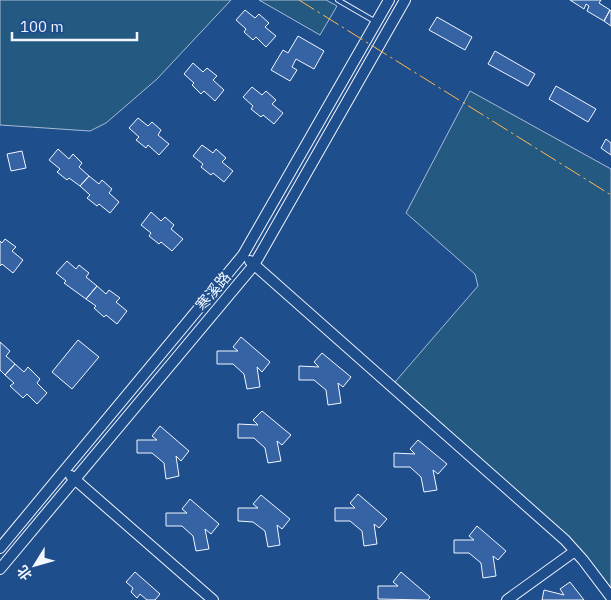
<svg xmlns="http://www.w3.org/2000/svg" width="611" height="600" font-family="'IBM Plex Sans','Noto Sans SC',sans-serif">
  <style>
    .green { fill: #245a82; stroke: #a8bbd7 }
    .building { fill: #3563a3; stroke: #f2f6ff }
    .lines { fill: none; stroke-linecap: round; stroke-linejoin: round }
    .lane-casing { stroke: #f2f6ff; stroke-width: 6 }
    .secondary-casing { stroke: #f2f6ff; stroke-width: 12 }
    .lane { stroke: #1f4e8c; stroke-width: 4 }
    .secondary { stroke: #1f4e8c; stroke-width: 10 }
    .power { stroke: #ffb74d; stroke-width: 1; stroke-dasharray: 18 4 2.5 4; stroke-linecap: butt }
    .labels { text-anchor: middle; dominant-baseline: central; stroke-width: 4; stroke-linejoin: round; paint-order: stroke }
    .street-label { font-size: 15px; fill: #f2f6ff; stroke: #1f4e8c }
  </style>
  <rect width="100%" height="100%" fill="#1f4e8c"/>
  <path class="green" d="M0,0H231L157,79L106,123L90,131L0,125Z
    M259,0H326L337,6L320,35Z
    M470,91L611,169V588L587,557L568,536L395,382L478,286L475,274L406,213Z"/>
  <path class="building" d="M570,0H601L599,3L610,10L604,21L587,11L589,6L586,4L584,9Z
    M245,10L255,18L259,14L269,23L265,27L276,36L266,47L256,37L253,40L244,32L246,29L236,20Z
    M610,10L611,11V26L604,21Z
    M437,17L472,37L465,50L429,30Z
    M298,36L324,51L314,69L296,59L292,67L297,70L290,81L271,70L283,50L288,53Z
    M495,51L535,74L528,86L488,64Z
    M193,63L203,72L207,68L217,76L213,80L224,90L215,101L204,91L201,94L192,85L194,83L184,74Z
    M556,86L596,109L588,122L549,99Z
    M252,87L262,95L266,91L276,100L272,104L283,113L274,124L263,115L261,117L251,109L253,106L243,97Z
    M138,118L148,126L152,122L161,130L158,135L169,144L159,155L148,145L146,148L136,140L139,137L129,128Z
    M606,139L611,143V155L601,148Z
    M202,145L213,153L216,149L226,158L222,162L233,171L224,182L213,173L211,175L201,167L203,164L193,156Z
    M58,149L69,159L73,154L82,163L79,167L89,176L80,186L69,178L67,180L57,172L60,169L49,160Z
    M22,151L26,168L11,171L7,154Z
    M89,176L99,184L102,180L112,189L109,193L119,202L110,213L99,204L97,206L87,198L90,195L80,186Z
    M151,212L161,221L165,217L174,225L171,229L183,239L172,251L161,242L159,244L149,236L151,233L141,225Z
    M5,239L16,247L12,251L23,260L13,273L2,264L0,266V241L2,243Z
    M67,261L76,269L79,265L89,273L86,277L97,286L86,299L64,283L66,281L56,273Z
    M97,286L106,294L109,290L120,298L116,302L127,311L117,324L106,315L104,317L94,308L96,306L86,299Z
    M241,337L270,362L262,372L257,367L260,387L247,389L244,374L233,364H217V351H238L233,347Z
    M78,340L99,357L72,389L52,372Z
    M0,342L10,351L6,356L15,364L5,375L0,370Z
    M322,353L351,377L343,387L338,383L341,403L328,405L326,390L314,380H299V366L319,367L314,362Z
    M15,364L24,372L28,367L40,379L37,383L47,393L37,404L27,394L23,398L10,386L14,383L5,375Z
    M262,411L291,435L282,445L277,441L281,461L268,463L265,448L254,438H238V424L258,425L253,420Z
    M160,426L189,451L181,461L176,456L179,476L166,479L164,463L152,453H137V440H157L152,436Z
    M418,440L447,464L438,474L433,470L437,490L424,492L421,477L410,467H394V453L415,454L410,449Z
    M358,494L387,519L379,528L374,524L377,544L364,546L362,531L350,521H335V508H355L350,503Z
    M261,495L290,519L282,529L277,525L280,545L268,547L265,531L253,522L238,521V508H258L253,504Z
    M190,499L219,524L211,534L205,529L209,549L196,551L193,536L182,526H166V513H187L182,509Z
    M477,526L506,551L498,560L493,556L496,576L483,578L481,563L469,553H454V540H474L469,536Z
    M135,572L160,594L155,600H147L140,594L137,598L131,592L133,588L126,582Z
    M401,572L430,597L428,600L378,599V586H398L393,582Z
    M570,582L584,600H542L544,590L564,595L560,589Z"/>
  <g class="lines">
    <defs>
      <path id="lane" d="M338,0L376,22"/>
      <path id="secondary" d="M250,261L565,540L583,560L611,597
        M71,476L213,600
        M0,548L243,255L389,0
        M0,569L254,265L405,0
        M507,600L575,551"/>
    </defs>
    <use href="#lane" class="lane-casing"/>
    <use href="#secondary" class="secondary-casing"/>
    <use href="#lane" class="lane"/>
    <use href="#secondary" class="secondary"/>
    <path class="power" d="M299,0L611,195"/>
  </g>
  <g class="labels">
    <g class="street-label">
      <text transform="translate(213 291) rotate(-50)">寒溪路</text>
    </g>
  </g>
  <g transform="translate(35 565) rotate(233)" stroke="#1f4e8c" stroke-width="4" paint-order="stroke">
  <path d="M0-4L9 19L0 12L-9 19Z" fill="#f2f6ff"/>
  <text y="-8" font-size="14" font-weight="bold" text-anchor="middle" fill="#f2f6ff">北</text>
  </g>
  <path d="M12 32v8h125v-8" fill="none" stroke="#f2f6ff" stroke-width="2.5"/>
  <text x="20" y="32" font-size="15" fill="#f2f6ff" stroke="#1f4e8c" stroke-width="4" paint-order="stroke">100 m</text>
</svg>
